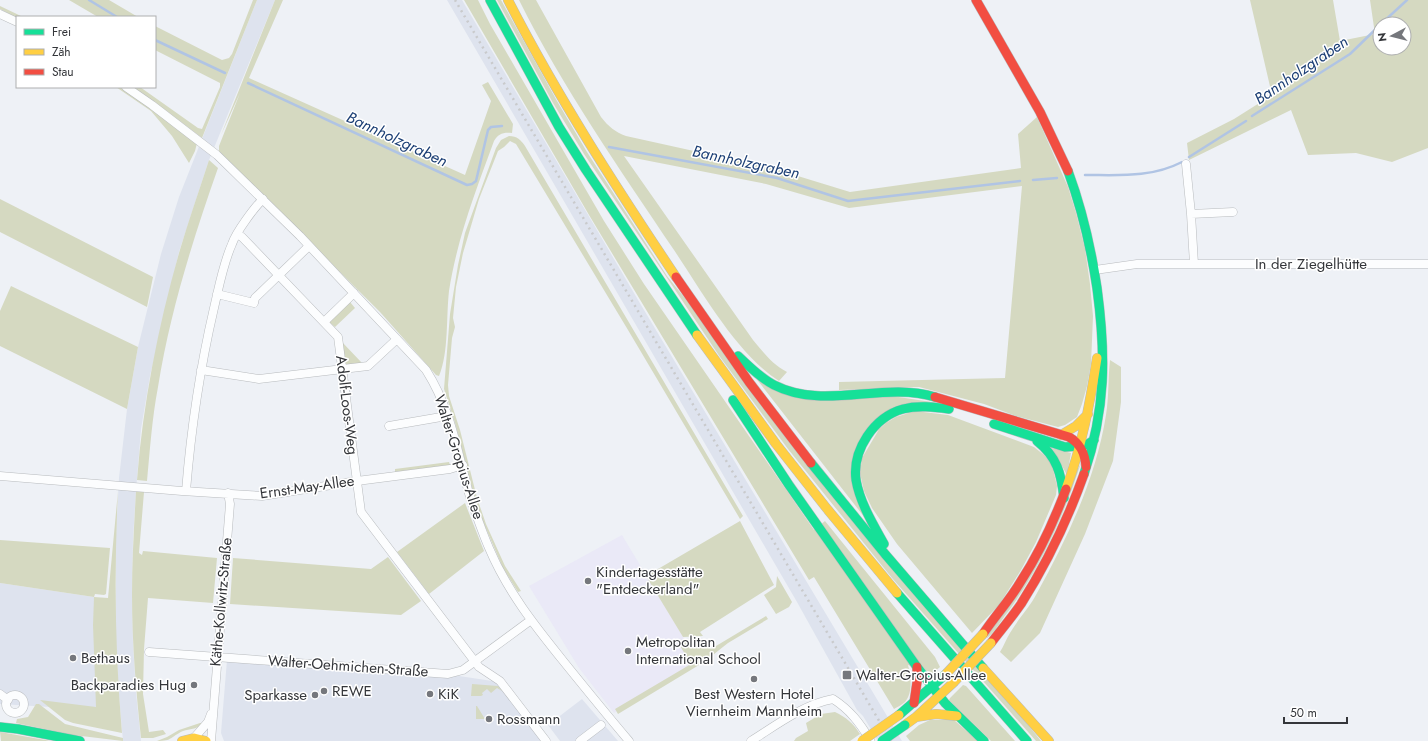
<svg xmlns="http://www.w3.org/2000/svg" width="1428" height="741" font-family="Jost,sans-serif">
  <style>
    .built { fill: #dee3ee }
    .education { fill: #eae9f7 }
    .green { fill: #d5d9c1; fill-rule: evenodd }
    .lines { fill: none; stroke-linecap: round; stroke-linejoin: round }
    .stream { stroke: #b0c4e4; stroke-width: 2.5 }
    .street-casing { stroke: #b8bbbe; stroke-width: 9 }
    .fast-casing { stroke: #b8bbbe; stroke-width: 10 }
    .slow-casing { stroke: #b8bbbe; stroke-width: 10 }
    .jam-casing { stroke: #b8bbbe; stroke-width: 10 }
    .street { stroke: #fcfdfe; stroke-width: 8 }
    .fast { stroke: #16e098; stroke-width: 9 }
    .slow { stroke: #ffcf43; stroke-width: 9 }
    .jam { stroke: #f24e42; stroke-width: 9 }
    .rail { stroke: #c9cacc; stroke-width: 2.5; stroke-dasharray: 2 4; stroke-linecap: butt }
    .fast-bridge-casing { stroke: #b8bbbe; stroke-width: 10; stroke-linecap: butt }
    .slow-bridge-casing { stroke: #b8bbbe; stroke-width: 10; stroke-linecap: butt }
    .fast-bridge { stroke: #16e098; stroke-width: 9 }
    .slow-bridge { stroke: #ffcf43; stroke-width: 9 }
    .poi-dot { fill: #75777c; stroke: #fff; stroke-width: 1.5 }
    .labels { text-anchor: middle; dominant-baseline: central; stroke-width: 3; stroke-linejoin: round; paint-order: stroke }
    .street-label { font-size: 15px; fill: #34363a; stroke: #fff }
    .poi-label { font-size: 15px; fill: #34363a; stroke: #fff; text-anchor: start }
    .water-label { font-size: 16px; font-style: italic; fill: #1c3f75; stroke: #fff }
  </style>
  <rect width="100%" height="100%" fill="#eef1f6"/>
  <path class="built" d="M257,0H275L209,160L179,252L150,376L141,429L136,491L133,539L132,596L133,643L136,693L141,741H123L119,696L116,644V535L119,478L127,409L138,347L161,254L179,197Z
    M447,0H462L641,305L902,741H878L863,716L857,710L797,602Z
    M0,583L94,597L100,712L50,707L0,704Z
    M227,660L332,665L459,676L499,682L544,741H224L221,733Z
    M582,699L618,741H560L548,725Z"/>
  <path class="education" d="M622,535L683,637L693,665L614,713L579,668L529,586Z"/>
  <path class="green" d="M69,0H109L138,17H98Z
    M253,0H257L202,138L164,109L133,87H140L198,128L202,129L220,87V83L155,50V26L222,60L229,58L232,54Z
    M275,0H283L249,78L465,175L491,101L482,85L488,82L513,124L512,133C503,132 498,134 494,141C476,190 457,239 449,291C446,317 449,352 439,376L436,375L380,312L219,152V146L240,93L221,135Z
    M464,0H478L490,24L604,221L644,284L814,530L825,521L935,657L940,667L933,673L908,665C911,676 913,693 905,702C902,705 897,707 894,709L814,577L809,580L589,215Z
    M497,0H501L557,101L587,152L667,276L1041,741H1036L892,578L788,449L720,357L584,154L553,103Z
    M519,0H536L601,117C609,127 615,132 626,136L775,169L850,192L1021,168L1018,134L1037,117L1068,187L1076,213L1085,249L1090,284L1093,316L1091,364L1087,386L1082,404L1077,417L1065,425L1058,427L1016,416L984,404L919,387L839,390V382L1005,378L1022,186L849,208L766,184L624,156L753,340C764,353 772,364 787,372L779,381C736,353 703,293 674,250C619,168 563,88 519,0Z
    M1250,0H1333L1340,41L1375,34L1370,0H1428V148L1392,162L1356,153L1308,155L1291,110L1189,160L1187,143L1234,119L1272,95ZM1380,24H1404V48H1380Z
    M0,6L23,17L17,18L0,9Z
    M116,87H121L138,98L197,143L195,151L189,163L172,136L151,111Z
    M509,136C517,136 521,140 525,146L743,516L740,519L628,330L516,144L510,141L504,147L498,151L479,199L463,253L456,287L453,318L455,327L452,338L448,385L449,396L460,430L477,498L486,524L505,566L521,591L518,592L503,568L484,524L475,499L455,423L444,389L450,314L458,265L465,233L496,148L501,140Z
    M209,160L218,168C193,239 170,312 158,387C152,418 150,450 147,481L137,480C143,403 158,327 179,253C188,222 199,191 209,160Z
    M0,199L153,277L147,307L0,232Z
    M11,286L138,347L127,409L0,346V311Z
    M350,302L355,308L335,327L329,322Z
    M342,342L362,363L344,365Z
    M1110,360L1121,367V402L1113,461L1085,534L1040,633L1011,662L1000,652C1004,646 1006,639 1010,633C1018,619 1030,607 1037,593C1068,537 1096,478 1106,415C1109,397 1108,378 1110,360Z
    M755,377L772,389L892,396L938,403L907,404L854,452L865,518Z
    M915,411L948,415L1034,447L1044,455L1052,465L1057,486L1056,495L1036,542L1021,570L999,605L972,633L897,544L872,508L864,491L860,473L862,458L881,426L896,417Z
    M1052,448L1071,453L1067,475Z
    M449,462L450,465L395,472V469Z
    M1081,463C1063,518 1039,571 1004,617C999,624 994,633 987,638V637Z
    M118,491C114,572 115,653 122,733L73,723L65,720L40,700L96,707L93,625L94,597L0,583V540L110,548L106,594L104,595L95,594L94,597L108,598Z
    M136,491L144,492L139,553L142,555L143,551L217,558L213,603L148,598L144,649L143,694L149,732L163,730L166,734L153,738H141C136,691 132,643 132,595C132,561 134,526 136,491Z
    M465,503L484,551L429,594L397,552Z
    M740,521L774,585L700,632L703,636L683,637L646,576Z
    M388,557L421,601L401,615L230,604L233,558L371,569Z
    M777,576L792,602L789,607L776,614L764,595L776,587Z
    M766,616L768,619L728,643L704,662L618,714L615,709L691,664L677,641L705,640L711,649Z
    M472,684L498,686L502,691L497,688L491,693L487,689L482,693L483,695L481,696H471Z
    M963,685L966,686L1015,741H991L949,700L950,698Z
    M36,704H39L65,724L123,738V741L73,735L16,723L17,719L28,717Z
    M476,706H477L485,719H476Z
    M835,712C846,717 854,724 860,734L850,741H794L796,738L808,731L806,723L821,714Z
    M930,720H954L978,741H910L906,736L919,725Z
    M200,723H202V725C196,729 190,729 183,731C170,737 173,741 157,741L167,737L179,730Z
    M0,732L51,741H1Z"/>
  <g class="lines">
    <path class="stream" d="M89,0L117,17
      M1381,24L1407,0
      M155,40L225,73
      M248,83L467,185L472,184L476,181L488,130L491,127L502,126
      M1252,116L1350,54L1380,25
      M609,147L777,178L848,201L1020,181
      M1189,157L1246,121
      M1085,175C1119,175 1151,178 1182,162
      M1033,180L1057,178"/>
    <defs>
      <path id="street" d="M0,14L17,22
        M126,87L152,105L217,155L300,236L426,370C452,411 457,452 470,497C476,514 482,532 489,548C507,591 535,626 564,662C585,688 607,715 629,741
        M1186,164L1191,214
        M237,234L242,237L338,337L361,512L479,667L500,681L546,741
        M1194,264L1191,214L1233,212
        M1095,270L1137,264H1428
        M217,294L254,303L255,298L309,246
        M324,322L354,293
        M201,370L259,379L368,366L397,339
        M389,426L441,417L448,415
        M0,476L182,491L262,496L357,481L450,469L463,465
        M186,491C191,429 200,368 214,308C219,287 223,264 232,244C236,232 254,208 263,199
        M149,652L448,674L463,670L531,620
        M0,694L8,700
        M6 704a9 9 0 1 1 18 0a9 9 0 1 1-18 0Z
        M194,738L208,722L211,714
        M211,741L230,504L228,493
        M580,741L601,725
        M751,741C775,726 804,704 833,699C850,710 860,723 870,740"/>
      <path id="fast" d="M490,0L559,127L586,170L697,335
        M1068,171C1082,209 1091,248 1097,288C1106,355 1106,409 1084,474
        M738,356C749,366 760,378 774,385C825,411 882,381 935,397
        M733,400L789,485L917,667L945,703L984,741
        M994,424L1065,447L1081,446L1088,444L1094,440
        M1037,441C1057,457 1061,473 1064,498
        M811,463L885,554L983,668
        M884,544C873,524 860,503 856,480C852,450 874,417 903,409C918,405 934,407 949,409
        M897,593L1027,741
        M899,715L946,674
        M0,727L18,729L80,741"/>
      <path id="slow" d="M508,0C557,96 616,187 676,277
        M697,335L776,444L828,510L897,593
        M1061,435L1076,426L1088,414
        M1066,489C1082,446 1090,403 1097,358
        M983,668L1049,741
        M916,717L936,714L957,716
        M905,725L916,717L953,683
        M182,741L194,738L206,741"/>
      <path id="jam" d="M976,0L1040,112L1068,171
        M676,277L749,382L811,463
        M935,397L1069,437C1081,444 1085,454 1086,467
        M983,634C995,616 1010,600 1021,581C1040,552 1054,521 1066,489
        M991,643C1001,630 1012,617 1021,604C1047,563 1068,519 1084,474
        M914,703L917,682V667"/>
    </defs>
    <use href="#street" class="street-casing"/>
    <use href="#fast" class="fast-casing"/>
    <use href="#slow" class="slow-casing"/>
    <use href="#jam" class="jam-casing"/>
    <use href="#street" class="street"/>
    <use href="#fast" class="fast"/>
    <use href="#slow" class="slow"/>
    <use href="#jam" class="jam"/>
    <path class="rail" d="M455,0L891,741"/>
    <defs>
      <path id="fast-bridge" d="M882,741L905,725"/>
      <path id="slow-bridge" d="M946,674L983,634
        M953,683L991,643
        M862,741L899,715"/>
    </defs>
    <use href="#fast-bridge" class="fast-bridge-casing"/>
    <use href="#slow-bridge" class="slow-bridge-casing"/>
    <use href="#fast-bridge" class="fast-bridge"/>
    <use href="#slow-bridge" class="slow-bridge"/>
  </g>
  <g class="poi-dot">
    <circle cx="588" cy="581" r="4"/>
    <circle cx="628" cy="651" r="4"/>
    <circle cx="73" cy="658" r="4"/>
    <rect x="842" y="670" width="10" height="10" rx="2"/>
    <circle cx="754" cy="679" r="4"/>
    <circle cx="194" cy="685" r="4"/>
    <circle cx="324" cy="691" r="4"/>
    <circle cx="430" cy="694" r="4"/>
    <circle cx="315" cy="695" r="4"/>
    <circle cx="489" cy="719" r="4"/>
  </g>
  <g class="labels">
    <g class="street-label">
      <text x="1311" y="264">In der Ziegelhütte</text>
      <text transform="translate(347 405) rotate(83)">Adolf-Loos-Weg</text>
      <text transform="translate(459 457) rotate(72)">Walter-Gropius-Allee</text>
      <text transform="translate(307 487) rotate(-8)">Ernst-May-Allee</text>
      <text transform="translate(221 602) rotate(-85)">Käthe-Kollwitz-Straße</text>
      <text transform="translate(348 666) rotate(4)">Walter-Oehmichen-Straße</text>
    </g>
    <g class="poi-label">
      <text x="596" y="572">Kindertagesstätte<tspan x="596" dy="17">"Entdeckerland"</tspan></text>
      <text x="636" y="642">Metropolitan<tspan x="636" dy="17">International School</tspan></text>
      <text x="81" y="658">Bethaus</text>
      <text x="856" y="675">Walter-Gropius-Allee</text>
      <text x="186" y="685" text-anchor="end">Backparadies Hug</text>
      <text x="332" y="691">REWE</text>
      <text x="438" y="694">KiK</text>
      <text x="754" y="694" text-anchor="middle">Best Western Hotel<tspan x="754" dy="17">Viernheim Mannheim</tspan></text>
      <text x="307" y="695" text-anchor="end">Sparkasse</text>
      <text x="497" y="719">Rossmann</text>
    </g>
    <g class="water-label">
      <text transform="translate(1301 70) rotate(-34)">Bannholzgraben</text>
      <text transform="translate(397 139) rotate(25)">Bannholzgraben</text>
      <text transform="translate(746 162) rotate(12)">Bannholzgraben</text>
    </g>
  </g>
  <rect x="16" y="16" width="140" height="72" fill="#ffffff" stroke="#aeafb0"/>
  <rect x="24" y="29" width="20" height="6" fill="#16e098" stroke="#aeafb0"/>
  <text x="52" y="36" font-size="12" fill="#34363a">Frei</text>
  <rect x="24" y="49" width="20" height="6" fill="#ffcf43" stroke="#aeafb0"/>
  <text x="52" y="56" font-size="12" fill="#34363a">Zäh</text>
  <rect x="24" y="69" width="20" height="6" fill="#f24e42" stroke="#aeafb0"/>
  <text x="52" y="76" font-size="12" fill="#34363a">Stau</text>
  <g transform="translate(1392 36) rotate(263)"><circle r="19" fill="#ffffff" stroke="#aeafb0"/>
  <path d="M0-3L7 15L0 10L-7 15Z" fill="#75777c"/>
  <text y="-6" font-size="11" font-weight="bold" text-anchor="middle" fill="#34363a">N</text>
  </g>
  <path d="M1284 717v6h63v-6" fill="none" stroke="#34363a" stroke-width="2"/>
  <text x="1290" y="717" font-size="12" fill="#34363a" stroke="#ffffff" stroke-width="3" paint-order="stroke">50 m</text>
</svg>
